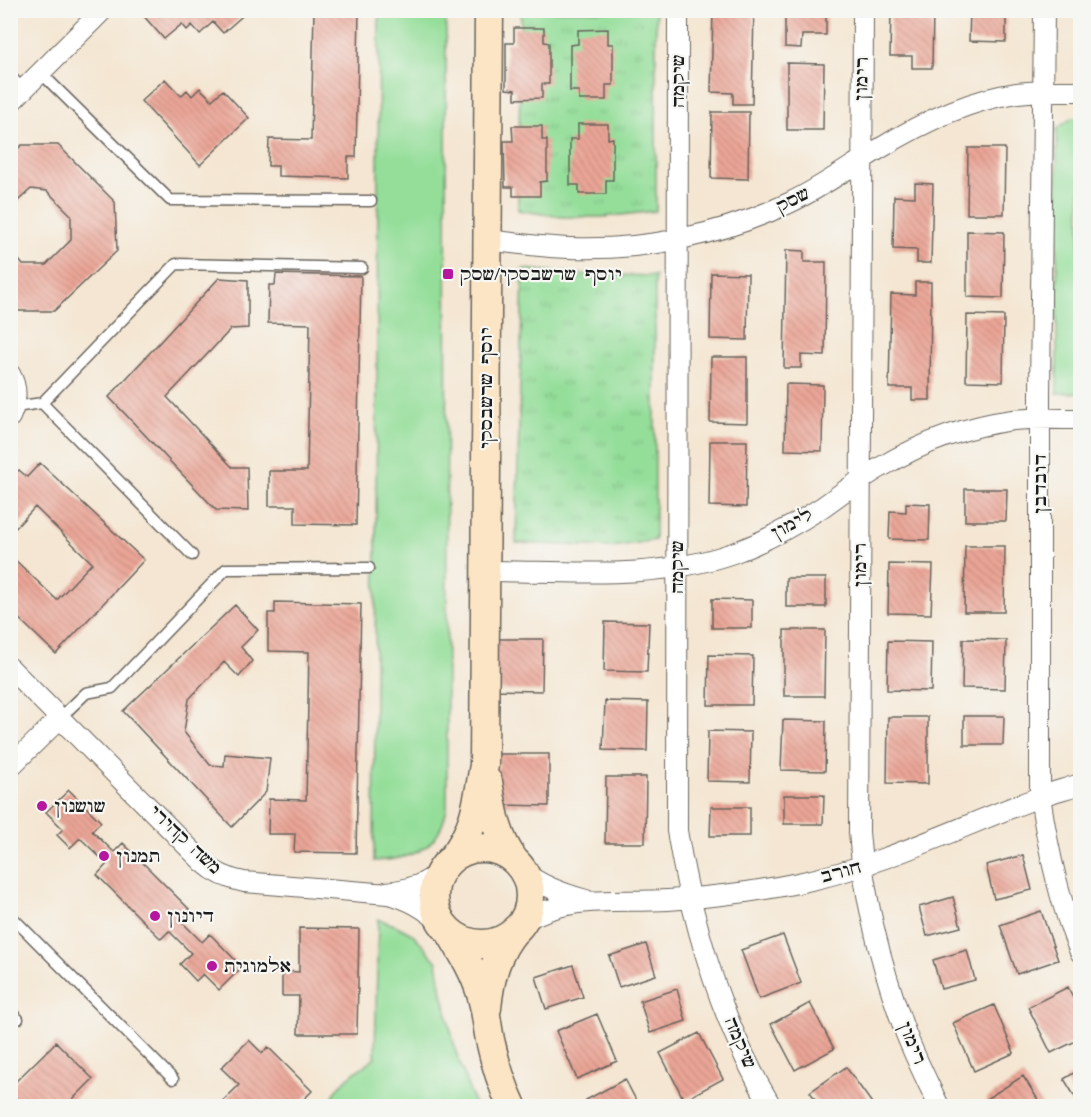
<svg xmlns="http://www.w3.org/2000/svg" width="1091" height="1117" font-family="Cardo,'Frank Ruhl Libre',serif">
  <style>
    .grass { fill: url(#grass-tufts); stroke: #587d5b; stroke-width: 1.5 }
    .park { fill: #94de9a; stroke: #587d5b; stroke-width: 1.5 }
    .building { fill: url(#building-back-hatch) }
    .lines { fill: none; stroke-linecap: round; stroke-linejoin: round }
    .lane-casing { stroke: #68635c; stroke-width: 13 }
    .street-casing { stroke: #68635c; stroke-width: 22 }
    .secondary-casing { stroke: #68635c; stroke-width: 31 }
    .lane { stroke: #fff; stroke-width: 10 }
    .street { stroke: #fff; stroke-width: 20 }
    .secondary { stroke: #fce5c4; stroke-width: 28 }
    .poi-dot { fill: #b5179e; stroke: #f6f6f2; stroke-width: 2 }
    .labels { text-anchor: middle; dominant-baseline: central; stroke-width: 4.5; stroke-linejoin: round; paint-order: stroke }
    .street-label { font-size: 18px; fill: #1c1c1c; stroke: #f6f6f2 }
    .poi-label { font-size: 18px; fill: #1c1c1c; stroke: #f6f6f2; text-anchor: start }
  </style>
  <defs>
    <pattern id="grass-tufts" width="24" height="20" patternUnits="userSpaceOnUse" patternTransform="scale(1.5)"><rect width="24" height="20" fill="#94de9a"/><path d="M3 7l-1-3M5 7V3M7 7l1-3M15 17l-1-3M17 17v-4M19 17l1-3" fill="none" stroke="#7fbe84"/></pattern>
    <pattern id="building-back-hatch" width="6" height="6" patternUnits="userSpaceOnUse" patternTransform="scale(1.5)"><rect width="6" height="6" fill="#eaa596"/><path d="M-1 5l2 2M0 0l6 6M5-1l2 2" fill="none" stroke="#c88d81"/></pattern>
  </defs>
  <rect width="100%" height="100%" fill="#f6f6f2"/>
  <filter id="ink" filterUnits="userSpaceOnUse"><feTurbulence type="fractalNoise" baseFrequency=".0167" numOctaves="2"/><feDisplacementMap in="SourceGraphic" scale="12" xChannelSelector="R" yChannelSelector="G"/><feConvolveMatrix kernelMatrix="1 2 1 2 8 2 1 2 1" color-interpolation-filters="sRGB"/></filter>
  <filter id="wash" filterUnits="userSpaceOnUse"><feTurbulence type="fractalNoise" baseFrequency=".008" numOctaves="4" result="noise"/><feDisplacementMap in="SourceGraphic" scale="24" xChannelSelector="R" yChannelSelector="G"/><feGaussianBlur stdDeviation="1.35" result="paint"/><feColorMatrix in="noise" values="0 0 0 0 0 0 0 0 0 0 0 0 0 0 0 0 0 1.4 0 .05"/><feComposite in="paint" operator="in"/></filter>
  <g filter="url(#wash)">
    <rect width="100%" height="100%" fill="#f4e6d2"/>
    <path class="grass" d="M521,11H656V211L603,217H562L518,210Z
      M523,269L580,274L655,276V540L612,547L516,543Z"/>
    <path class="park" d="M379,11H446L447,807C440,849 413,859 374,861Z
      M1072,118H1080V393H1057V129Z
      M378,919L397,926L414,935L437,962L442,993L456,1052L475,1106H328C338,1082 354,1073 375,1058Z"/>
    <g id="blocks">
      <path class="building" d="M147,10H249L223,33L213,22L200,34L192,25L187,30L182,24L164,39L142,14Z
        M314,10H359L356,157H348V178L278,176V166H268L269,139L311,140Z
        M713,10H754L752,104H733V93L711,92Z
        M785,10H826V35H802L801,48L785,47Z
        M891,10H933L932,68H912V56H890Z
        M970,10H1006V42L969,41Z
        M514,28H544V42L549,43V84H542V98L515,99V90L506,89V43H514Z
        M608,29V44H613V85H606V100H579V91H570V45L578,44V30Z
        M787,63L824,64L823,130H787Z
        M165,79L181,96L187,90L192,96L200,88L212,100L223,90L249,118L200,165L141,101Z
        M712,112H749L748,179L711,178Z
        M578,124H608V139L613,138V180H606V194H579V185H570V139H578Z
        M512,126H542V140H547V181L540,182V196H513V187H505L504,141H513Z
        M22,145H58L115,202L117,251L54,311H15L10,305V249L23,265H46L71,240V215L47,191L31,189L10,208V156Z
        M968,148H1005L1004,214H967Z
        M915,183L933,184L931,263H917V250L893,249L894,196L915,197Z
        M967,231L1004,232L1003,298L967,297Z
        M786,250L804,251V262H826L825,356L801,355V368H784Z
        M711,273L748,274L747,340L710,339Z
        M276,274L361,276L356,525L295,524V506H269V471H307L310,324L268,323L269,285H275Z
        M219,278L248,280V328L231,329L167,397L232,467H247L248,511L216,510L109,397Z
        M915,282H931L930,400H912V388H889L891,294L915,295Z
        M967,315L1004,316L1003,382L966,381Z
        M711,357H747V423L710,422Z
        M786,384L823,385L822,451L785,450Z
        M710,441H747L746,507L709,506Z
        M40,463L144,560L56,654L10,610V555L57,600L92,563L35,507L10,534V478L19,470L27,477Z
        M965,489H1007L1006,521H965Z
        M906,503L930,504L929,540L889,539L890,511L906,512Z
        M965,546H1005L1004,612H964Z
        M889,564L933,565L931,614L888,613Z
        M786,578H826V607H786Z
        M712,599L752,600V628H712Z
        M275,602L361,604L356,853L294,852L295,834H268L269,799L306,800L309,652L268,651V613H275Z
        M235,605L258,630L241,647L252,661L239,677L224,662L189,699L184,732L210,765L224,766L225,754L270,758L266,792L232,827L123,711Z
        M605,622L649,623L647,672L604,671Z
        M784,630H825L824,696H784Z
        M491,639H543L542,691L491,690Z
        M963,639L1006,640L1005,689L962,688Z
        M888,641L932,642L931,691L887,690Z
        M709,655L753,656L752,705H708Z
        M605,701L648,702L647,751L603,750Z
        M964,716H1004L1003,745H964Z
        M888,717H928V784L887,783Z
        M783,720L826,721L825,771L781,770Z
        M708,731L751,732L750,782L707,781Z
        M498,754H549V806L497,805Z
        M606,777H646L645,843H605Z
        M69,790L101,822L92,831L114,852L123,843L191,911L181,921L202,942L210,934L242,967L219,990L203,974L196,981L180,964L191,953L169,931L161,939L97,875L107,864L80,838L70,848L57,835L63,829L46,812Z
        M784,795H824L823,824H784Z
        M711,807H750V836H710Z
        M1023,855L1032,890L994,899L986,865Z
        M953,897L961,927L927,936L919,907Z
        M1041,911L1058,960L1017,974L1000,925Z
        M299,928L359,929L357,1034H298L299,996H282V971L299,972Z
        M783,935L801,983L759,999L741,950Z
        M646,944L656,975L619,987L609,956Z
        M967,950L975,980L941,989L933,960Z
        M573,965L583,997L546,1009L536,977Z
        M1068,987L1080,1012V1039L1051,1053L1028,1007Z
        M677,989L686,1021L650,1033L640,1001Z
        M810,1003L834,1049L795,1070L771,1024Z
        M994,1005L1014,1053L974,1071L953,1023Z
        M597,1014L617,1061L577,1079L556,1031Z
        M699,1033L723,1079L684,1100L660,1053Z
        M249,1040L262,1053L268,1047L312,1091L297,1106H218L239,1085L221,1068Z
        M56,1042L93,1079L66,1106H10V1087Z
        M846,1067L874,1106H820L810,1092Z
        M1080,1069V1105L1064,1079Z
        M1023,1076L1042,1106H991L986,1099Z
        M625,1079L639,1106H590L586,1100Z
        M731,1100L735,1106H722Z"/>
    </g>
  </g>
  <g filter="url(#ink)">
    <use href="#blocks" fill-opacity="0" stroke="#68635c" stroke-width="1.5"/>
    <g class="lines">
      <defs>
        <path id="lane" d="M41,73L170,200L371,201
          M10,76L24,90
          M42,403L192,555
          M15,407L42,403L176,264L362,268
          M60,718L86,693L112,688L226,569L369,568
          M10,915L173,1079
          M10,1012L18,1019"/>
        <path id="street" d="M678,10L677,831C693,926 722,1024 771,1106
          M863,10L859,832C864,902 882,969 906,1034C916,1059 928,1083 939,1106
          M1044,10L1040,395V796C1048,850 1059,902 1080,952
          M10,103L103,10
          M487,240C514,243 542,247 569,248C644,251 721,235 789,203C821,188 849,167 879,149C921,123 968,100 1017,93C1038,90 1059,91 1080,91
          M10,374C18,388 17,402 10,417
          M485,571C568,571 654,581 733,553C764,542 793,526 821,508C841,494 860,479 881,467C922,443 966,426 1013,420C1035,418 1058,419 1080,419
          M10,668L204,863C216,874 229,879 244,882L388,894C410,899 428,910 444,926
          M10,767L60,718
          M523,871C540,886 564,894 586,900
          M386,892C407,890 427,885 442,869
          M522,922C571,894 614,903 668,900C712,897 755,892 798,883C882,866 958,827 1037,798C1051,792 1066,789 1080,784"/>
        <path id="secondary" d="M488,782C493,810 496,836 514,860
          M434 896a48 48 0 1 1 96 0a48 48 0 1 1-96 0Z
          M452,858C475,831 478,799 484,765L489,10
          M450,932C462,952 474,971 481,994C486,1009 487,1025 490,1040C495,1063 502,1085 512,1106
          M487,1008C490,978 496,952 516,929"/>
      </defs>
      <use href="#lane" class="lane-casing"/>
      <use href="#street" class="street-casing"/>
      <use href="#secondary" class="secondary-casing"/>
      <use href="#lane" class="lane"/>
      <use href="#street" class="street"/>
      <use href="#secondary" class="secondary"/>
    </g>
  </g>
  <g class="poi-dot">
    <rect x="442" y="268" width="12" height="12" rx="3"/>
    <circle cx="42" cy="806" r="6"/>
    <circle cx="104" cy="856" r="6"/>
    <circle cx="155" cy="916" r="6"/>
    <circle cx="212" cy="966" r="6"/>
  </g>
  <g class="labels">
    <g class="street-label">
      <text transform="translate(862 79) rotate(-89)">רימון</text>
      <text transform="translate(678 81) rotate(-90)">שיקמה</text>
      <text transform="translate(793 200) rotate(-27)">שסק</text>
      <text transform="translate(486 388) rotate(-90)">יוסף שרשבסקי</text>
      <text transform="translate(1040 484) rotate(-90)">דובדבן</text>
      <text transform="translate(792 524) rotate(-29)">לימון</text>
      <text transform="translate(860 565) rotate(-90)">רימון</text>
      <text transform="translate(677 567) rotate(-90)">שיקמה</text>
      <text transform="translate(185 840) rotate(43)">משה קהירי</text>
      <text transform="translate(841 872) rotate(-15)">חורב</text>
      <text transform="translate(740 1043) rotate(67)">שיקמה</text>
      <text transform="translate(912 1043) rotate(68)">רימון</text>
    </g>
    <g class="poi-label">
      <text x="460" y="274">יוסף שרשבסקי/שסק</text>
      <text x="54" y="806">שושנון</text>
      <text x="116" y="856">תמנון</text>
      <text x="167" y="916">דיונון</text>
      <text x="224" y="966">אלמוגית</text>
    </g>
  </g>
  <rect width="1091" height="1117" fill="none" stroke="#f6f6f2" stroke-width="36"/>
</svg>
